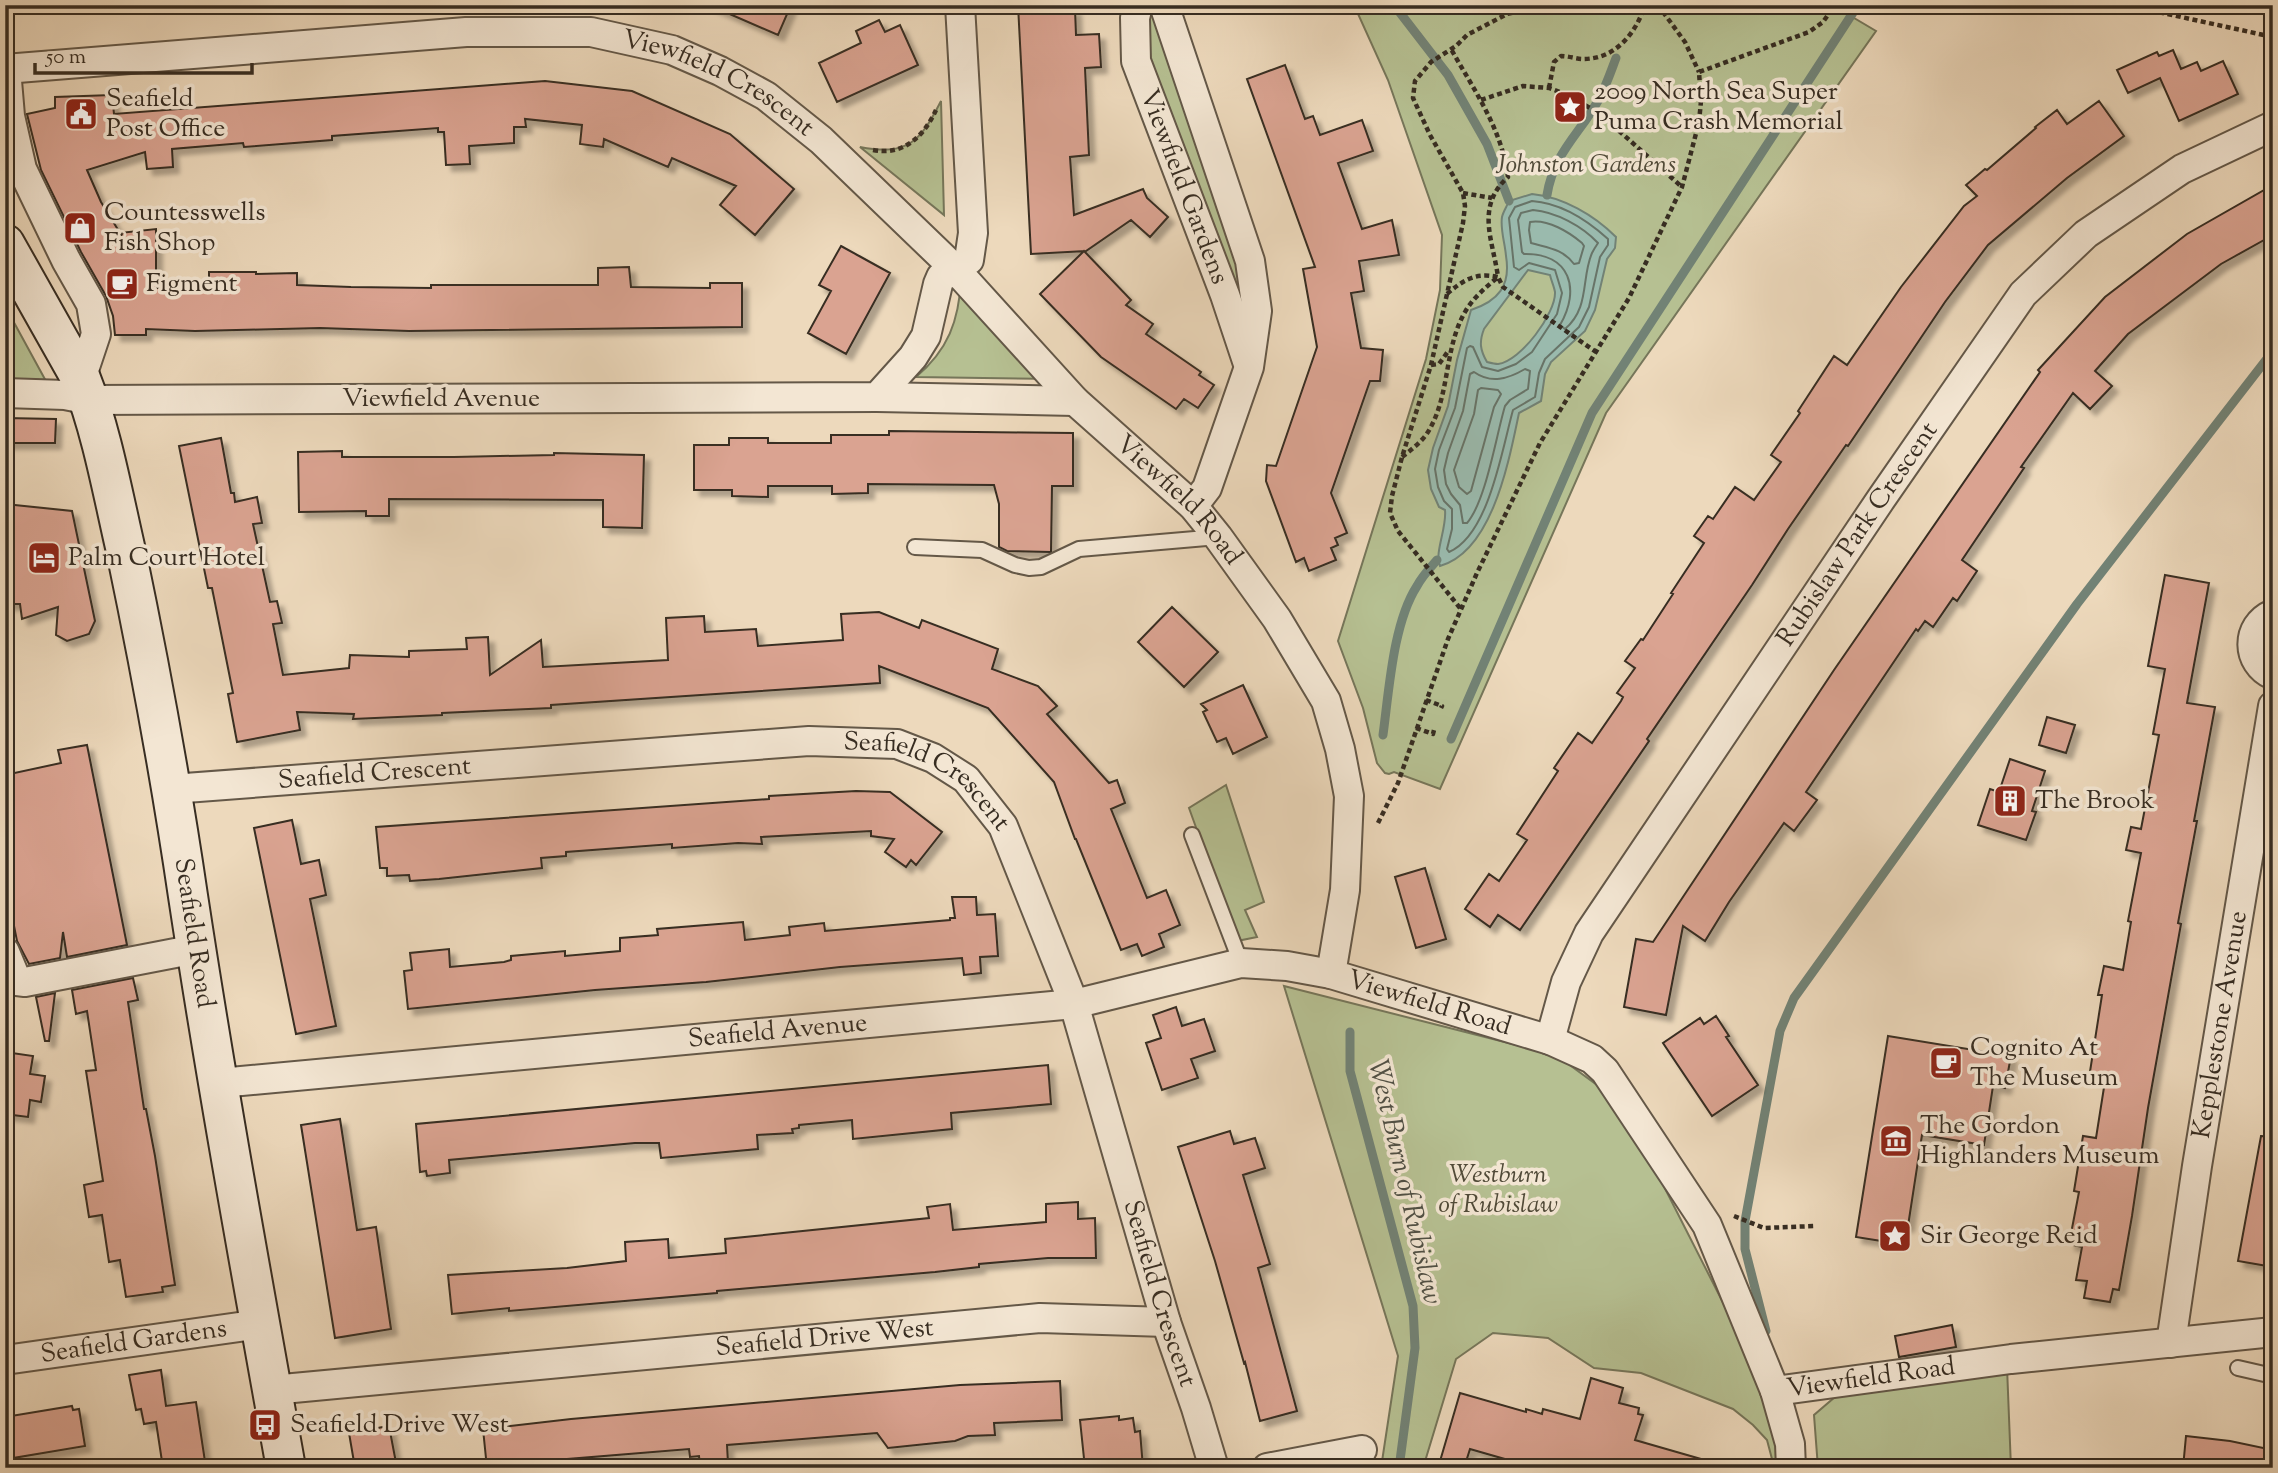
<svg xmlns="http://www.w3.org/2000/svg" width="2278" height="1473" font-family="'Sorts Mill Goudy',serif">
  <style>
    .green { fill: #b6c092; stroke: #76765a; stroke-width: 2 }
    .water { fill: #9abaad; stroke: #728275; stroke-width: 2; fill-rule: evenodd }
    .lines { fill: none; stroke-linecap: round; stroke-linejoin: round }
    .shore { stroke: #687468; stroke-width: 2 }
    .stream { stroke: #728275; stroke-width: 9 }
    .building { fill: #daa391; stroke: #372d22; stroke-width: 2; filter: url(#shadow) }
    .lane-casing { stroke: #645848; stroke-width: 18 }
    .street-casing { stroke: #645848; stroke-width: 32 }
    .secondary-casing { stroke: #372d22; stroke-width: 42 }
    .path { stroke: #372d22; stroke-width: 4.5; stroke-dasharray: 5 3.5; stroke-linecap: butt }
    .lane { stroke: #f3e6d3; stroke-width: 14 }
    .street { stroke: #f3e6d3; stroke-width: 28 }
    .secondary { stroke: #f3e6d3; stroke-width: 38 }
    .labels { text-anchor: middle; dominant-baseline: central; stroke-width: 7; stroke-linejoin: round; paint-order: stroke }
    .street-label { font-size: 26px; fill: #372d22; stroke: #f3e6d3 }
    .poi-label { font-size: 26px; fill: #372d22; stroke: #f3e6d3; text-anchor: start }
    .park-label { font-size: 26px; font-style: italic; fill: #504a38; stroke: #f3e6d3 }
    .water-label { font-size: 28px; font-style: italic; fill: #505045; stroke: #f3e6d3 }
  </style>
  <defs>
    <filter id="shadow"><feDropShadow dx="6" dy="6" stdDeviation="2" flood-color="#0004"/></filter>
  </defs>
  <rect width="100%" height="100%" fill="#edd9bc"/>
  <filter id="stains"><feTurbulence type="fractalNoise" baseFrequency=".00286" numOctaves="4"/><feColorMatrix values="0 0 0 0 .2 0 0 0 0 .09 0 0 0 0 .02 0 0 0 .5 -.17"/></filter>
  <radialGradient id="worn" r=".72"><stop offset=".6" stop-color="#630" stop-opacity="0"/><stop offset="1" stop-color="#630" stop-opacity=".3"/></radialGradient>
  <path class="green" d="M1138,5H1164L1250,261L1249,367L1135,18Z
    M1354,5H1832L1876,31L1606,413L1440,789L1394,772L1389,774L1385,773L1377,763L1363,708L1338,641L1426,359L1440,290L1442,235L1388,80Z
    M941,101L944,215L860,147C908,156 920,142 941,101Z
    M961,279L1057,379L916,377C948,350 959,321 961,279Z
    M5,306L47,383L5,382Z
    M1226,785L1264,902L1245,910L1257,937L1237,941L1189,808Z
    M1284,986L1556,1055L1612,1096L1651,1161L1771,1397L1786,1468H1771L1772,1459L1767,1440L1753,1425L1733,1409L1641,1373L1594,1368L1548,1338L1493,1333L1456,1359L1423,1468H1381L1398,1356Z
    M2007,1367L2011,1468H1818L1814,1415L1842,1391Z"/>
  <path class="water" d="M1532,194C1563,197 1594,215 1616,237L1615,248L1607,259L1595,310L1585,331L1551,362L1545,374L1541,401L1519,413C1509,460 1493,551 1440,566C1434,553 1447,528 1445,510L1439,507L1431,489L1428,470L1433,448L1448,406L1457,360L1471,310C1498,301 1511,286 1506,256C1505,243 1500,229 1502,217C1503,212 1507,206 1509,201ZM1528,270L1550,275C1551,280 1554,286 1555,292C1556,313 1521,361 1498,364C1495,364 1491,363 1487,362C1480,350 1479,342 1484,329Z"/>
  <g class="lines">
    <path class="shore" d="M1532,201C1561,203 1587,220 1608,239V245L1600,257L1589,307L1579,327L1545,359L1539,373L1535,397L1513,410C1502,449 1489,535 1449,552L1447,549L1452,529V509L1444,501L1438,487L1435,469L1439,450L1455,408L1467,348L1470,346L1473,347L1482,367L1498,371L1516,364L1532,352L1557,314L1562,293L1555,270L1529,263L1519,270L1514,267L1509,218L1515,207Z
      M1533,210C1556,212 1582,226 1598,243C1596,246 1594,249 1592,253C1581,278 1590,308 1565,329L1560,325C1581,289 1570,253 1524,254L1522,252L1518,220L1521,213Z
      M1530,222C1548,219 1569,232 1582,243L1584,246L1579,263L1574,264C1563,249 1548,248 1531,243L1529,230Z
      M1525,369L1530,371L1528,389L1510,400L1505,406C1496,436 1486,501 1467,523H1463L1460,505L1451,494L1446,484L1444,470L1448,453L1463,411L1470,374L1474,372C1491,384 1508,379 1525,369Z
      M1481,388L1498,390L1501,394L1494,407L1471,491L1467,494L1459,487L1454,470L1474,414L1478,390Z"/>
    <path class="stream" d="M1394,5L1448,75L1487,144L1509,201
      M1547,195C1554,152 1580,134 1599,99C1606,86 1611,71 1616,58
      M1383,735C1389,691 1393,623 1417,586C1422,576 1430,568 1437,560
      M1451,739L1592,413L1858,5
      M1350,1032V1071L1413,1306L1415,1348L1399,1468
      M1766,1331L1745,1249V1221L1780,1031L1794,998L2077,604L2273,351"/>
  </g>
  <path class="building" d="M709,5H791L778,35Z
    M1018,5H1057V10L1075,9L1076,35L1099,34L1101,67L1085,68L1089,155L1070,157L1074,215L1143,189L1147,198L1168,217L1150,237L1131,220L1086,251L1031,254Z
    M879,20L885,32L900,25L918,65L837,102L819,63L861,43L856,31Z
    M2173,50L2181,69L2197,62L2201,71L2223,61L2238,94L2179,121L2160,78L2128,93L2117,70L2157,52L2159,56Z
    M1285,65L1305,119L1313,116L1320,135L1362,120L1373,151L1338,163L1362,229L1392,220L1399,255L1359,261L1364,291L1351,293L1361,348L1383,350L1380,381H1370L1331,493L1347,533L1335,538L1338,545L1331,548L1336,560L1309,571L1304,558L1296,562L1266,481L1267,465L1276,466L1317,347L1303,269L1315,267L1247,79Z
    M545,81L632,91L730,134L794,189L755,235L720,205L736,186L672,158L668,167L604,139L603,147L580,144L582,125L525,119L526,127H514V143L469,146L470,164L446,165L444,132H438V128L332,136V140L244,147L243,143L172,149L173,167L147,169L145,152L87,170L101,202L120,233L156,229V288L209,290V272H256V274L297,273V285L351,287L431,288V285H598V268L629,267L631,287L710,288V283H742V327L409,331L320,328L195,331L146,329V335H115L113,316L106,296L81,252L41,170L27,114L55,108V97L112,95L114,114Z
    M2099,101L2124,136L2067,178L1988,245L1945,302L1848,446L1846,445L1788,529L1752,585L1647,739L1649,741L1520,930L1498,915L1490,927L1465,909L1489,874L1499,881L1527,840L1517,834L1558,771L1554,768L1578,733L1592,743L1621,701L1623,697L1617,693L1635,668L1625,661L1641,639L1643,640L1673,594L1671,593L1704,543L1694,536L1708,516L1713,519L1735,487L1754,500L1781,462L1771,455L1800,413L1798,411L1834,356L1847,365L1901,287L1964,206L1977,196L1966,185L1985,169L1987,170L2036,128L2035,127L2057,110L2067,124Z
    M2273,185V235L2221,264L2128,334L2095,371L2112,386L2090,409L2073,393L2021,467L2024,468L1962,560L1977,571L1957,601L1953,598L1933,627L1925,621L1918,631L1916,629L1806,792L1817,800L1794,831L1784,823L1729,902L1705,941L1683,926L1666,1015L1624,1007L1636,939L1653,942L1834,670L2040,372L2038,370L2105,297L2187,234Z
    M841,246L890,273L846,354L808,333L831,291L819,285Z
    M1084,251L1131,300L1126,305L1153,324L1146,334L1201,372L1199,375L1214,385L1198,408L1184,399L1176,409L1101,357L1040,294Z
    M5,418L56,419L55,443H5Z
    M889,431L1073,433V486H1052L1051,552L1007,551L999,547V504L994,485L868,484V493L832,494V486H768V497L732,496V490H694V445H729V438H768V443H831V435H889Z
    M221,438L231,493H234L235,502L257,497L262,523L253,524L270,602L277,601L282,623L273,624L283,675L349,668L350,655L409,657V651L467,649L466,638L488,637L490,675L541,640L543,667L668,660L666,618L704,616L705,632L756,629L758,646L843,640L841,614L879,612L919,628L922,620L998,649L992,669L1038,686L1057,706L1047,714L1109,783L1117,780L1125,803L1111,809L1147,898L1166,890L1180,925L1159,934L1164,947L1142,956L1137,944L1121,950L1076,839H1075L1054,782L988,708L879,666L880,683L551,705V708L442,713V715L353,719L354,714L297,712L300,730L237,742L228,694L233,693L212,588H208L179,446Z
    M342,451V457H454L554,455V453L644,455L642,528L603,527V500L389,499V516H366V511L299,512L298,452Z
    M5,504L72,511L95,621L89,634L67,641L56,635L58,607L22,619L20,604H5Z
    M2165,575L2209,583L2187,703L2215,707L2194,821H2197L2178,923L2181,924L2148,1108L2132,1216L2119,1290L2113,1289L2110,1302L2084,1298L2087,1281L2076,1280L2082,1247L2069,1244L2079,1192L2074,1191L2083,1136L2096,1138L2105,1081L2089,1078L2102,995H2098L2104,966L2123,970L2131,922L2128,921L2141,853L2126,850L2131,827L2141,829L2159,735L2153,734L2165,669L2148,666Z
    M1172,607L1218,652L1184,687L1138,642Z
    M1243,685L1267,737L1233,754L1226,738L1217,742L1203,712L1207,710L1201,704Z
    M2047,717L2075,725L2066,753L2039,745Z
    M87,745L127,945L67,957L63,932L60,958L29,964L17,941L5,881V775L61,763L58,750Z
    M2010,759L2045,771L2032,811L2036,812L2026,840L1978,825L1990,789L1999,792Z
    M856,791L890,792L942,832L916,865L911,860L906,867L885,852L894,839L871,836V831L761,837L762,844L738,843L672,848V844L566,852V856L541,858L542,868L439,879L410,881L409,875L387,876V868H380L376,827L769,799V796Z
    M292,820L301,864L319,860L326,895L310,899L336,1026L296,1034L254,828Z
    M1425,868L1446,939L1416,948L1395,877Z
    M952,897H976L977,915L995,914L998,956L980,957L981,973L964,975L962,958L840,967L706,982L595,990L408,1009L404,971L412,970L410,953L449,949L450,967L504,962L511,960V956L565,951V956L620,951V938L658,935L657,929L743,922L745,940L790,935L789,927L824,923L825,931L950,920V918H955Z
    M133,978L138,1000L128,1002L144,1109H146L155,1156L175,1285L162,1287L163,1292L126,1297L120,1260L109,1262L102,1215L89,1217L84,1185L103,1181L86,1071L96,1070L87,1011L76,1014L72,990Z
    M55,993L49,1041H45L36,997Z
    M1176,1007L1182,1026L1204,1019L1215,1051L1191,1059L1198,1078L1162,1090L1146,1043L1161,1038L1153,1015Z
    M1716,1016L1729,1036L1726,1037L1758,1085L1712,1116L1663,1043L1700,1018L1704,1024Z
    M1888,1036L2011,1056L2005,1088L1993,1086L1984,1145L1922,1135L1908,1226L1897,1224L1894,1243L1856,1237Z
    M5,1052L33,1056L30,1074L45,1076L41,1102L30,1100L28,1117L5,1114Z
    M1048,1065L1051,1104L951,1113L952,1129L853,1139L852,1120L799,1125V1128L792,1129L793,1133L757,1135L758,1149L661,1158L659,1143H635L449,1160L450,1173L427,1176L426,1171L420,1172L416,1124Z
    M340,1119L357,1230L376,1227L391,1329L335,1338L301,1125Z
    M1230,1131L1234,1144L1255,1138L1265,1168L1243,1175L1270,1264L1258,1268L1297,1411L1260,1421L1245,1362L1244,1363L1215,1261L1178,1147Z
    M2261,1136L2273,1137V1267L2238,1261Z
    M1078,1202V1219L1095,1218L1096,1258H1048L979,1264V1267L935,1272L717,1291V1293L509,1311V1308L452,1314L448,1275L567,1268L626,1261L625,1242L668,1239L669,1258L726,1253L725,1239L929,1218L927,1207L950,1204L953,1230L1046,1222V1204Z
    M1952,1325L1956,1347L1899,1357L1895,1336Z
    M161,1370L166,1406L196,1402L206,1468H163L156,1422L144,1424L141,1409L136,1410L129,1375Z
    M1591,1378L1623,1388L1619,1403L1639,1408L1638,1414L1643,1415L1635,1440L1708,1461L1707,1468H1536L1470,1449L1464,1468H1438L1460,1393L1526,1412V1409L1542,1414L1543,1409L1580,1419Z
    M1060,1381L1062,1420L994,1423L995,1435L968,1436L955,1441L888,1448L877,1433L727,1445L728,1463L700,1465L699,1456L690,1457L689,1449L568,1459L569,1468H487L483,1429L571,1419L960,1385Z
    M72,1406L73,1410L79,1409L85,1446L13,1458L8,1422H13L11,1416Z
    M1119,1416V1420L1133,1418L1135,1432L1140,1431L1143,1468H1085L1080,1420Z
    M389,1426L397,1468H355L349,1433Z
    M2186,1436L2230,1441L2273,1450V1468H2183Z"/>
  <g class="lines">
    <defs>
      <path id="lane" d="M915,547L982,550L1015,565L1029,568L1041,567L1079,549L1218,537
        M1192,835L1241,963
        M2238,1368L2273,1376"/>
      <g id="street">
        <path id="s1" d="M960,5L973,233L969,260L956,270L1075,401L1193,506L1218,537L1277,619L1326,701L1340,749L1349,796L1345,890L1331,974L1550,1040L1592,1059L1605,1071L1707,1225L1775,1391L2011,1359L2273,1332"/>
        <path id="s2" d="M1138,5L1135,18L1136,61L1225,295L1247,361"/>
        <path d="M1164,5L1250,261L1257,311L1249,367L1207,488L1193,506"/>
        <path id="s3" d="M5,69L466,32H591L672,50L720,71L766,96L821,140L956,270L941,277L938,284L926,336L913,357L877,397L90,400L65,395L5,393"/>
        <path d="M6,69L10,116L22,169L66,260L91,304L96,334L81,379"/>
        <path d="M877,397L1075,401"/>
        <path d="M2273,614C2245,626 2246,663 2273,675"/>
        <path id="s4" d="M172,789L809,741L897,744L933,758L966,779L1003,826L1074,1004L1166,1322L1196,1408L1214,1468"/>
        <path d="M5,952L17,981L25,982L196,949"/>
        <path id="s5" d="M1550,1040L1566,982L1589,933L1881,499L2023,294L2086,234L2182,169L2273,126"/>
        <path id="s6" d="M220,1083L1074,1004L1241,963L1287,966L1331,974"/>
        <path id="s7" d="M2171,1343L2197,1166L2273,706"/>
        <path id="s8" d="M5,1360L260,1324"/>
        <path id="s9" d="M272,1390L1040,1318L1166,1322"/>
        <path d="M1775,1391L1790,1444L1791,1468"/>
        <path d="M1267,1468L1362,1450"/>
      </g>
      <g id="secondary">
        <path id="s10" d="M5,244L81,379C102,432 113,495 126,551C150,666 171,780 188,896C217,1087 252,1278 286,1468"/>
      </g>
    </defs>
    <use href="#lane" class="lane-casing"/>
    <use href="#street" class="street-casing"/>
    <use href="#secondary" class="secondary-casing"/>
    <path class="path" d="M1658,5L1685,42L1699,72
      M2126,5L2273,37
      M1549,88L1554,62L1561,56C1569,56 1576,59 1583,59C1616,59 1636,33 1645,5
      M1481,100L1523,86L1549,88L1565,94L1599,113L1682,187
      M873,150C904,156 924,136 936,110
      M1463,193L1492,198
      M1447,294C1463,280 1476,272 1498,277C1493,240 1475,207 1508,177C1502,129 1474,90 1451,49
      M1431,365L1439,364L1449,350
      M1402,457C1411,450 1420,443 1426,435C1451,398 1443,350 1465,312C1473,298 1485,288 1498,277L1503,287L1596,352
      M1460,608L1398,531L1390,513L1392,496L1402,457L1431,365L1463,223L1465,206L1463,193L1430,135L1413,98L1415,81L1431,62L1456,46L1467,35L1507,14L1545,5
      M1426,700L1442,706L1441,708
      M1416,728L1433,734L1434,730
      M1378,823L1398,783L1448,639L1477,573L1540,443L1629,298L1682,187L1699,122L1701,101L1699,72L1809,32L1823,22L1835,5
      M1734,1216L1764,1228L1815,1226"/>
    <use href="#lane" class="lane"/>
    <use href="#street" class="street"/>
    <use href="#secondary" class="secondary"/>
  </g>
  <defs>
    <symbol id="sight-square" viewBox="-11 -11 22 22"><rect x="-9" y="-9" width="18" height="18" rx="4" fill="#8f2418" stroke="#f3e6d3"/><path d="M0-6L1.8-2.2L6-1.7L2.9 1.2L3.7 5.4L0 3.3L-3.7 5.4L-2.9 1.2L-6-1.7L-1.8-2.2Z" fill="#fff"/></symbol>
    <symbol id="civic-square" viewBox="-11 -11 22 22"><rect x="-9" y="-9" width="18" height="18" rx="4" fill="#8f2418" stroke="#f3e6d3"/><path d="M-.6-6.5H3V-4.5H.6V-3L4-1V1h2V6H-6V1h2V-1L-.6-3ZM-1.2 2.5V6h2.4V2.5Z" fill="#fff"/></symbol>
    <symbol id="shop-square" viewBox="-11 -11 22 22"><rect x="-9" y="-9" width="18" height="18" rx="4" fill="#8f2418" stroke="#f3e6d3"/><path d="M-5-2.5h2.3a2.7 3.5 0 0 1 5.4 0H5L5.5 6h-11ZM-1.5-2.5h3a1.5 2.3 0 0 0-3 0Z" fill="#fff"/></symbol>
    <symbol id="cafe-square" viewBox="-11 -11 22 22"><rect x="-9" y="-9" width="18" height="18" rx="4" fill="#8f2418" stroke="#f3e6d3"/><path d="M-5.5-4.5H6V0H3Q3 3.5 0 3.5H-2.5Q-5.5 3.5-5.5 0ZM3-3.2v2h1.7v-2ZM-6 4.5H4V6H-6Z" fill="#fff"/></symbol>
    <symbol id="hotel-square" viewBox="-11 -11 22 22"><rect x="-9" y="-9" width="18" height="18" rx="4" fill="#8f2418" stroke="#f3e6d3"/><path d="M-6-4.5h1.5V1H6V5H4.5V3h-9V5H-6ZM-4 0a1.8 1.8 0 1 1 3.6 0ZM.5 0V-2.5h3Q6-2.5 6 0Z" fill="#fff"/></symbol>
    <symbol id="building-square" viewBox="-11 -11 22 22"><rect x="-9" y="-9" width="18" height="18" rx="4" fill="#8f2418" stroke="#f3e6d3"/><path d="M-4-6H4V6H1V3H-1V6H-4ZM-2.5-4.3h1.7v1.8h-1.7ZM.8-4.3h1.7v1.8H.8ZM-2.5-1h1.7V.8h-1.7ZM.8-1h1.7V.8H.8Z" fill="#fff"/></symbol>
    <symbol id="museum-square" viewBox="-11 -11 22 22"><rect x="-9" y="-9" width="18" height="18" rx="4" fill="#8f2418" stroke="#f3e6d3"/><path d="M0-6L6-3V-2H-6V-3ZM-5-1h2V3h-2ZM-1-1h2V3h-2ZM3-1h2V3H3ZM-6 4H6V6H-6Z" fill="#fff"/></symbol>
    <symbol id="bus-square" viewBox="-11 -11 22 22"><rect x="-9" y="-9" width="18" height="18" rx="4" fill="#8f2418" stroke="#f3e6d3"/><path d="M-5-6H5V4H4V6H2V4H-2V6H-4V4H-5ZM-3.5-4V0h7V-4ZM-3.5 1.2v1.5H-2V1.2ZM2 1.2v1.5H3.5V1.2Z" fill="#fff"/></symbol>
  </defs>
  <g fill-rule="evenodd">
    <use href="#sight-square" x="1551" y="88" width="38" height="38"/>
    <use href="#civic-square" x="62" y="95" width="38" height="38"/>
    <use href="#shop-square" x="61" y="209" width="38" height="38"/>
    <use href="#cafe-square" x="103" y="265" width="38" height="38"/>
    <use href="#hotel-square" x="25" y="539" width="38" height="38"/>
    <use href="#building-square" x="1991" y="782" width="38" height="38"/>
    <use href="#cafe-square" x="1927" y="1044" width="38" height="38"/>
    <use href="#museum-square" x="1877" y="1122" width="38" height="38"/>
    <use href="#sight-square" x="1876" y="1217" width="38" height="38"/>
    <use href="#bus-square" x="246" y="1406" width="38" height="38"/>
  </g>
  <g class="labels">
    <g class="street-label">
      <text stroke="none"><textPath href="#s3" startOffset="726">Viewfield Crescent</textPath></text>
      <text stroke="none"><textPath href="#s2" startOffset="191">Viewfield Gardens</textPath></text>
      <text x="441" y="399">Viewfield Avenue</text>
      <text stroke="none"><textPath href="#s1" startOffset="593">Viewfield Road</textPath></text>
      <text stroke="none"><textPath href="#s5" startOffset="595">Rubislaw Park Crescent</textPath></text>
      <text stroke="none"><textPath href="#s4" startOffset="203">Seafield Crescent</textPath></text>
      <text stroke="none"><textPath href="#s4" startOffset="770">Seafield Crescent</textPath></text>
      <text stroke="none"><textPath href="#s10" startOffset="721">Seafield Road</textPath></text>
      <text stroke="none"><textPath href="#s1" startOffset="1223">Viewfield Road</textPath></text>
      <text stroke="none"><textPath href="#s7" startOffset="322">Kepplestone Avenue</textPath></text>
      <text stroke="none"><textPath href="#s6" startOffset="560">Seafield Avenue</textPath></text>
      <text stroke="none"><textPath href="#s4" startOffset="1358">Seafield Crescent</textPath></text>
      <text stroke="none"><textPath href="#s9" startOffset="555">Seafield Drive West</textPath></text>
      <text stroke="none"><textPath href="#s8" startOffset="130">Seafield Gardens</textPath></text>
      <text stroke="none"><textPath href="#s1" startOffset="1874">Viewfield Road</textPath></text>
    </g>
    <g class="poi-label">
      <text x="1594" y="92">2009 North Sea Super<tspan x="1594" dy="30">Puma Crash Memorial</tspan></text>
      <text x="106" y="99">Seafield<tspan x="106" dy="30">Post Office</tspan></text>
      <text x="104" y="213">Countesswells<tspan x="104" dy="30">Fish Shop</tspan></text>
      <text x="146" y="284">Figment</text>
      <text x="68" y="558">Palm Court Hotel</text>
      <text x="2035" y="801">The Brook</text>
      <text x="1970" y="1048">Cognito At<tspan x="1970" dy="30">The Museum</tspan></text>
      <text x="1920" y="1126">The Gordon<tspan x="1920" dy="30">Highlanders Museum</tspan></text>
      <text x="1920" y="1236">Sir George Reid</text>
      <text x="290" y="1425">Seafield Drive West</text>
    </g>
    <g class="park-label">
      <text x="1586" y="165">Johnston Gardens</text>
      <text x="1498" y="1175">Westburn<tspan x="1498" dy="30">of Rubislaw</tspan></text>
    </g>
    <g class="water-label">
      <text transform="translate(1404 1182) rotate(77)">West Burn of Rubislaw</text>
    </g>
  </g>
  <rect width="2278" height="1473" fill="none" stroke="#edd9bc" stroke-width="28"/>
  <rect x="7" y="7" width="2264" height="1459" fill="none" stroke="#372d22" stroke-width="3.5"/>
  <rect x="14" y="14" width="2250" height="1445" fill="none" stroke="#372d22" stroke-width="2"/>
  <path d="M35 63v10h217v-10" fill="none" stroke="#372d22" stroke-width="3.5"/>
  <text x="46" y="63" font-size="21" fill="#372d22" stroke="#f3e6d3" stroke-width="5" paint-order="stroke">50 m</text>
  <rect width="100%" height="100%" filter="url(#stains)"/>
  <rect width="100%" height="100%" fill="url(#worn)"/>
</svg>
